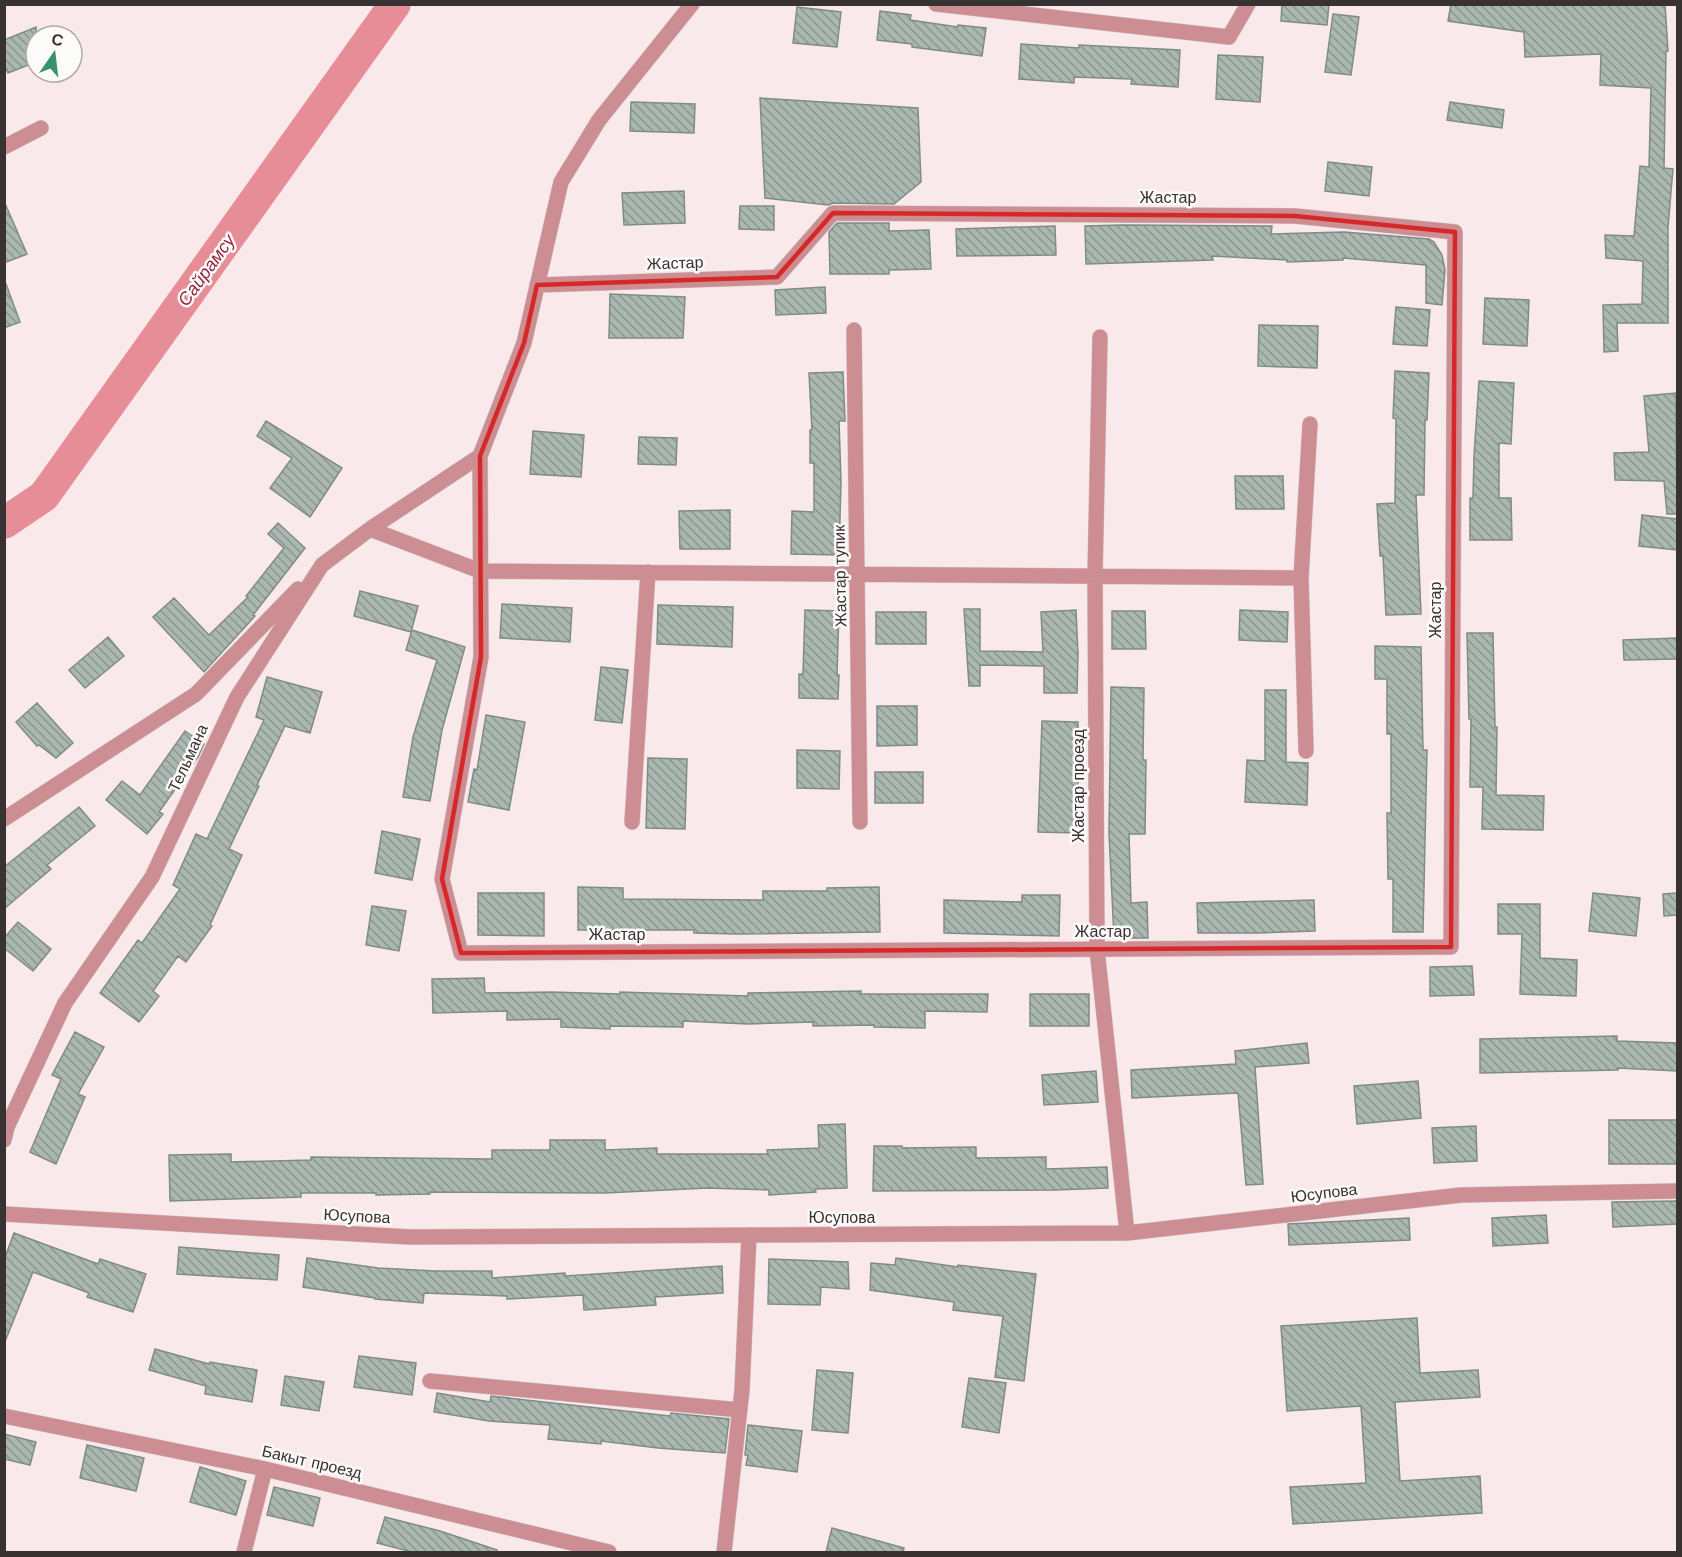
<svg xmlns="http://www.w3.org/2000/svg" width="1682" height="1557" font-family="'Work Sans',sans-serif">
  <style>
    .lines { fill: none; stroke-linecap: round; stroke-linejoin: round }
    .river { stroke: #e78d98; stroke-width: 32 }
    .building { fill: url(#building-back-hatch); stroke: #7f8c85; stroke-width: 1.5 }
    .minor-casing { stroke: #d2c4c5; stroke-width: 16 }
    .minor { stroke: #cc8d93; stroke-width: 15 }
    .marked { fill: none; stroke: #d62828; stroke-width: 4.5; stroke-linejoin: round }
    .labels { text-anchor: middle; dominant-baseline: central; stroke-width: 5; stroke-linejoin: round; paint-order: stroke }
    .street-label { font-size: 16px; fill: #383232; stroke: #fdfafa }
    .water-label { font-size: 18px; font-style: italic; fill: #8f273d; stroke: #fdfafa }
  </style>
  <defs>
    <pattern id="building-back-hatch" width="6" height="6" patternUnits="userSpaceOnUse" patternTransform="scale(1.5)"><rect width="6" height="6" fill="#abb8b1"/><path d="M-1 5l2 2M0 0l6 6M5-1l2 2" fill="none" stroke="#8c9691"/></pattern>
  </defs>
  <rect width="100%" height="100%" fill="#f9e9ea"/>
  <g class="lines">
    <path class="river" d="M4,523L44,496L395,4"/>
  </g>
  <path class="building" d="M1282,4H1329L1327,25L1281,21Z
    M1451,4H1665L1668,51H1666L1664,168L1673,169L1668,227V323H1617L1618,351L1604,352L1603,305L1642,304L1643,261L1606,258L1605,235L1634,236L1640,166L1649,167L1651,88L1600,85L1601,54L1525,57L1524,32L1448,21Z
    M797,7L841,12L837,47L793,43Z
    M880,11L911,15L910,20L958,27V25L986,28L982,56L912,47V44L877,40Z
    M1333,14L1359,17L1351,75L1325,72Z
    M36,27V62L8,73L4,63V40Z
    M1021,44L1079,48V45L1180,50L1178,87L1131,84L1132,79L1074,77V83L1019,79Z
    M1218,55L1263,57L1260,102L1216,99Z
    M760,98L918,108L921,182L894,204L833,203L828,205L765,198Z
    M631,102L695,104L694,133L630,131Z
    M1450,102L1504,110L1502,128L1447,120Z
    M1328,162L1372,167L1369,196L1325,191Z
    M684,191L685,223L624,225L622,193Z
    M4,201L27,254L4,263Z
    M740,206H774V230L739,229Z
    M837,223H889V231L929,230L931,269L889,270V274H830L829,232Z
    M1122,225L1272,226L1271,234L1344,232L1429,239L1434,242L1442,255L1445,270L1442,305L1426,303V265L1343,258V260L1287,262V260L1212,256L1213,260L1086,264L1085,226Z
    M1055,226L1056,255L957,256L956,229Z
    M4,284H6L20,322L4,328Z
    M825,287L826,313L776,315L775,290Z
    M610,294L685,297L683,338H609Z
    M1485,298L1529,300L1527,346L1483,344Z
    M1396,307L1430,310L1427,346L1393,344Z
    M1259,325L1318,326L1317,368L1258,366Z
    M1395,371L1429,373L1427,420H1425L1424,495H1416L1421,614L1386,615L1383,556H1380L1377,504L1395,503L1396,419L1393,418Z
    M843,372L845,421H839L841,481L839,555L791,554L792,511L814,512V463H810V430H812L809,373Z
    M1479,381L1514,383L1511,444L1499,443V498H1511L1512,540H1470V498H1473L1474,456Z
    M1676,393L1677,514H1667L1664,481L1615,480L1614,453L1649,452L1644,396Z
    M266,421L342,468L310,517L270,488L292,458L257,436Z
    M533,431L584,435L581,477L530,474Z
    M639,437L677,438L676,465L638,464Z
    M1235,476H1283L1284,509H1236Z
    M730,510V549H680L679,511Z
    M1642,515L1677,519V550L1639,546Z
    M278,523L305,548L253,615L255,616L204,672L153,617L174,598L209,635L248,597L246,596L284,548L268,534Z
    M360,591L418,606L411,632L354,616Z
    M502,604L572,608L570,642L500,638Z
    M658,605L733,607L732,647L657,644Z
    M964,609H980V651L1043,652L1041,612L1076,610L1078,654L1077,693H1044V666L980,665V686H969Z
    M805,610L839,611L837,675H839L838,699L799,698V674H803Z
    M1240,610L1288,612L1287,642L1239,640Z
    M1112,611H1145L1146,649H1112Z
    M876,612H926V644H876Z
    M412,630L465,647L442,730L430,801L403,797L413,737L437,660L406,650Z
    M1467,633H1493L1495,727H1497L1496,795L1544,796L1543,830L1482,829L1483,787H1470L1471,719H1469Z
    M108,637L124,656L85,688L69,670Z
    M1677,638V659L1624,660L1623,640Z
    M1375,646L1421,647L1423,750H1427L1423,932H1393V879H1388L1387,813H1391V734H1387V679H1375Z
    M601,667L628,670L622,723L595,720Z
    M267,677L322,692L310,733L285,726L257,785L259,786L229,849L242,855L210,925L212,926L186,962L178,956L153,991L159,996L139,1022L100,993L138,940L142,943L180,889L173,885L196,834L207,839L264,720L256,717Z
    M1111,687L1144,688L1143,760H1146L1145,834H1129L1131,903L1147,902L1148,938H1114L1109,833Z
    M1265,690H1286V762L1308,763L1307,805L1245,802L1247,760L1265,761Z
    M37,703L73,743L56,758L39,745L37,746L16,722Z
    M877,706H917V745L877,746Z
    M486,715L525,722L509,810L468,802L474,769L477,770Z
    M1042,721L1078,722V833L1038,832Z
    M185,731L204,744L198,757L159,812L163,814L147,834L106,800L122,781L140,795Z
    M797,750L840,751L839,789L797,788Z
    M648,758L687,759L685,829L646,828Z
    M875,772H923V803H875Z
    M79,807L95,826L47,865L51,869L4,909V867Z
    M382,831L420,839L412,880L375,873Z
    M578,887L623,888V899L763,900V891H827V888L879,887L880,932L738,934L694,933V930H578Z
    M478,893H544V936L478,935Z
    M1593,893L1640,898L1636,936L1589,931Z
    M1677,893V915L1664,916L1663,894Z
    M1022,895H1060L1059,936L944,933V900L1022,902Z
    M1314,900L1315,931L1257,933H1198L1197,903Z
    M1498,904H1540V958L1577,960L1576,996L1520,994L1522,934H1498Z
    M372,906L406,911L399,951L366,945Z
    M18,922L51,949L33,971L4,948V938Z
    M1472,966L1474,995L1430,996V967Z
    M484,978L485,993L551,992L620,994V992L748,996V993L861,991V994H988L987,1012L925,1011V1028L874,1027V1025L813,1026V1022L748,1024L683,1021V1027L610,1026V1029L561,1027V1019L507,1020V1011L433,1013L432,979Z
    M1030,994H1089V1026H1030Z
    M75,1032L104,1047L78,1094L85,1097L56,1164L30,1152L61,1079L52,1075Z
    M1617,1036V1041L1677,1043V1071L1618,1068V1070L1480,1073V1039Z
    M1307,1043L1309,1063L1255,1067L1263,1184L1246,1185L1238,1093L1132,1098L1131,1070L1236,1064L1235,1051Z
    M1096,1071L1098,1102L1044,1105L1042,1075Z
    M1418,1081L1421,1118L1357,1124L1354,1086Z
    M1609,1120H1677V1164H1609Z
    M845,1124L847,1188L815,1189L816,1192L769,1195V1190L707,1188L605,1193L430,1192V1194L376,1195V1193H301V1197L170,1201L169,1155L231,1154V1162L311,1160V1157L492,1159V1150H550V1140H605V1150L657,1148V1154H768L767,1150L819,1148L818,1125Z
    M1476,1126L1477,1161L1434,1163L1432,1128Z
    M874,1146H902V1148L976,1147V1158L1046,1157V1169L1107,1167L1108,1188L1055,1190L873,1191Z
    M1677,1201V1224L1613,1227L1612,1202Z
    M1546,1215L1548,1243L1493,1246L1492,1218Z
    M1409,1218L1410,1240L1289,1245L1288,1224Z
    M14,1233L98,1264L100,1259L146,1274L133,1312L87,1297L89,1293L33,1272L4,1344V1260Z
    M179,1247L279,1255L277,1280L177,1274Z
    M307,1258L378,1268L435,1271H492V1278L565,1273V1276L722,1266L723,1293L655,1297L656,1305L584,1310L583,1295L507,1299V1296L424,1293L423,1303L375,1299V1298L303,1287Z
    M896,1258L958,1267V1265L1036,1274L1024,1381L995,1377L1003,1316L953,1310L954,1302L870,1290L871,1263L895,1265Z
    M769,1259L848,1262L849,1289L821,1287L820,1305L768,1304Z
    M1417,1318L1420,1373L1478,1370L1480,1397L1395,1402L1400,1481L1480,1476L1482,1513L1293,1524L1290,1487L1366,1483L1361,1406L1287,1411L1281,1326Z
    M155,1349L209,1364L210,1362L257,1370L252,1402L205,1394L206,1386L149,1370Z
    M359,1356L416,1363L412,1395L354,1387Z
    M817,1370L853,1373L848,1433L812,1430Z
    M285,1376L324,1382L319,1411L281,1405Z
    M969,1378L1006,1383L999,1433L962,1427Z
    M437,1393L490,1402L491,1396L670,1416L671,1413L729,1419L725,1453L658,1448L601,1441V1444L548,1439L550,1425L489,1421L434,1412Z
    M748,1425L802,1431L797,1472L746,1465L748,1455H745Z
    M4,1434L36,1442L30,1465L4,1459Z
    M87,1445L144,1458L136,1491L80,1478Z
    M200,1467L246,1481L236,1515L190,1502Z
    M274,1487L320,1498L313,1526L267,1515Z
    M385,1517L440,1531L497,1550L496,1552H412L377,1543Z
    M832,1528L904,1548L903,1552H826Z"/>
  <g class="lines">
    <defs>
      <path id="minor" d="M936,4L1229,37L1248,4
        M4,147L41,128
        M537,285L777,277L833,213L1295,216L1455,232L1451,947L461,953L442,879L481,657L480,456L524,343L561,182L599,120L692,4
        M854,330L860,822
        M1100,337L1095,576L1097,949L1127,1233
        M370,529L480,571L1301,578
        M1306,751L1301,578L1310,424
        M4,819L196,694L298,589
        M632,822L648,572
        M4,1140L7,1127L65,1003L152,877L237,697L322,565L370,529L480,456
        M4,1214L410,1237L1127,1233L1461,1195L1678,1191
        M430,1381L740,1410
        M4,1416L265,1469L609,1552
        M244,1552L265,1469
        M724,1552L742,1390L749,1235"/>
    </defs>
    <use href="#minor" class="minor-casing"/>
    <use href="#minor" class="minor"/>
  </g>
  <path class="marked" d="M833,213L1295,216L1455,232L1451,947L461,953L442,879L481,657L480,456L524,343L537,285L777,277Z"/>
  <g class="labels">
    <g class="street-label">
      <text x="1168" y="197">Жастар</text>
      <text transform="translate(675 263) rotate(-2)">Жастар</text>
      <text transform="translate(840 576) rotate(-91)">Жастар тупик</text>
      <text transform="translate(1435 610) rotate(-90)">Жастар</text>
      <text transform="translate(188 758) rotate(-65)">Тельмана</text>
      <text transform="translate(1078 786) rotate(-90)">Жастар проезд</text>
      <text x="1103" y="931">Жастар</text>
      <text x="617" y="934">Жастар</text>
      <text transform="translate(1324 1193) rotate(-7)">Юсупова</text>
      <text transform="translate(357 1216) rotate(3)">Юсупова</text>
      <text x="842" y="1217">Юсупова</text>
      <text transform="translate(312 1462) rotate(13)">Бакыт проезд</text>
    </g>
    <g class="water-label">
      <text transform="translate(206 270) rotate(-54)">Сайрамсу</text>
    </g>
  </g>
  <rect width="1682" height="1557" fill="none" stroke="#383232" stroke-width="12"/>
  <g transform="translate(54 54) rotate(14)"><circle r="28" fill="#fdfafa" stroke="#aeaaaa" stroke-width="1.5"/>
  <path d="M0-4.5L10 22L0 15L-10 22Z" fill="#35946c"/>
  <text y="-9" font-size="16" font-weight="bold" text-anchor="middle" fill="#383232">С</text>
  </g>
</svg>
